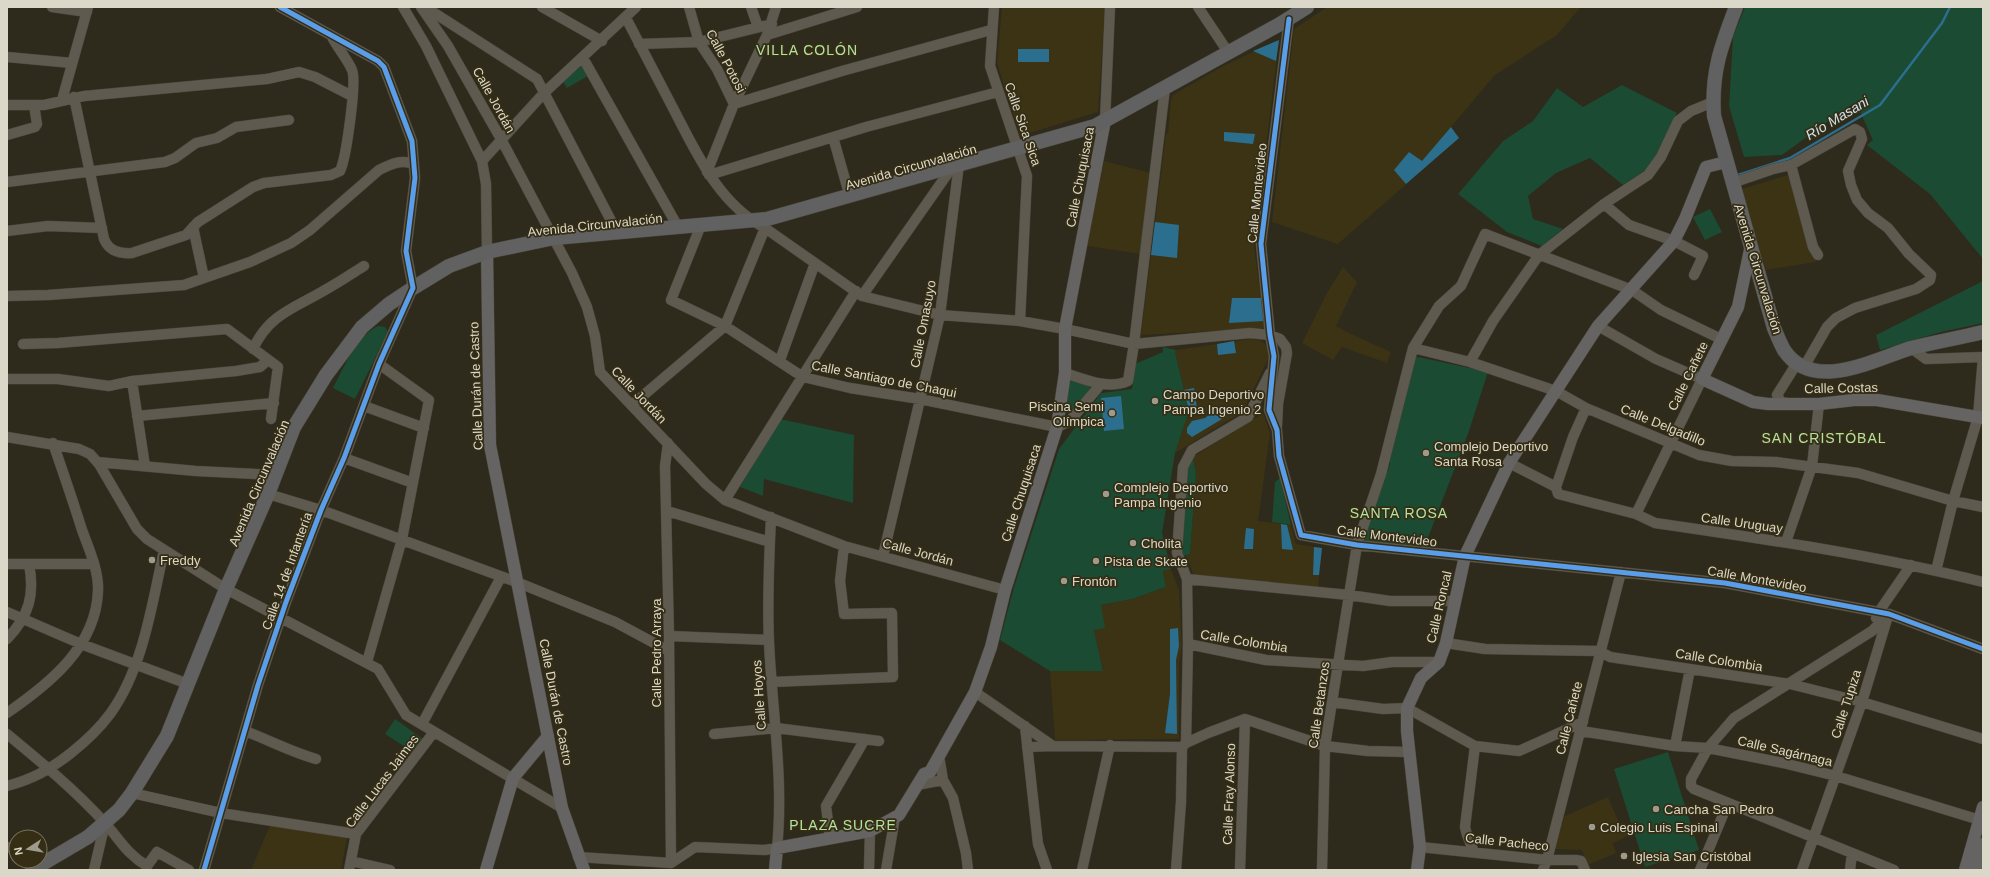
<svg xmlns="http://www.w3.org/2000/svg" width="1990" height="877" font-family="Helvetica,sans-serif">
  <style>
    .built { fill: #3c3315 }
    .green { fill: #1b4b32 }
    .water { fill: #2c6e8e }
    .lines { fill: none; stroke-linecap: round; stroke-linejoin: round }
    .stream { stroke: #2c6e8e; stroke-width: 2.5 }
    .minor-casing { stroke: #49453a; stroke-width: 11 }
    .major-casing { stroke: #49453a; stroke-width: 13 }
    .highway-casing { stroke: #49453a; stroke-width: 15 }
    .minor { stroke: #5e5a50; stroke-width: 10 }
    .major { stroke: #656462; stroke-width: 12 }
    .highway { stroke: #616162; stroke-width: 14 }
    .cycleway-casing { stroke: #352e15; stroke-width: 8 }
    .cycleway { stroke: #5a9eea; stroke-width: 5 }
    .poi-dot { fill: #9f9b8c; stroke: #352e15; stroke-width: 1.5 }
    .labels { text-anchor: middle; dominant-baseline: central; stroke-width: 3.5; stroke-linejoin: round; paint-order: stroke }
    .street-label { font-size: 13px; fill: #dcd8c9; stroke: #352e15 }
    .poi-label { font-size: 13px; fill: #dcd8c9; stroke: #352e15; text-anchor: start }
    .neighbourhood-label { font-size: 14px; letter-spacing: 1px; fill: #b4e2a1; stroke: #352e15 }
    .water-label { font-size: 14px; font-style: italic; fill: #cfe4f1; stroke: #352e15 }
  </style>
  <rect width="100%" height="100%" fill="#2e2a1c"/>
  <path class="built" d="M1002,7H1105L1098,112L1020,136L997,63Z
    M1327,7H1581L1557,35L1495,75L1451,127L1459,138L1338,244L1272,222L1294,29Z
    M1279,40L1254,247L1265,328L1141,335L1166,134H1168L1171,100L1173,95L1225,65Z
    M1104,161L1151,173L1141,254L1087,246Z
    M1788,175L1816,262L1766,270L1741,189Z
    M1343,267L1357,282L1336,326L1351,334L1391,352L1387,363L1342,347L1333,360L1302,343L1327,293Z
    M1252,339L1262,341L1268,347L1269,357L1245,407L1239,414L1175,453L1189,411L1175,352L1176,350Z
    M1263,413L1270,433L1258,521L1291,525L1296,544L1322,548L1318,588L1194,576L1186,555L1190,554L1196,475L1193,457Z
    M1171,569L1179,590L1182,646L1179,663V739L1055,740L1050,671H1103L1094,630L1101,605L1132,599L1166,587L1163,571Z
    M1608,797L1617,818L1628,836L1613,843L1616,853L1588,865L1582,850L1554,849L1565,816Z
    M271,823L347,837L341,870H251Z"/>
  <path class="green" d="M1745,7H1983V259L1930,194L1867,145L1873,140L1856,103L1851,105L1782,155L1744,157L1729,106L1733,37Z
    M582,64L588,76L567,88L563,82Z
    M1622,85L1677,113L1651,166L1623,185L1590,158L1556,173L1528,196L1533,219L1563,229L1542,246L1507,232L1458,194L1503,141L1533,121L1557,88L1583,107Z
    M1710,209L1722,232L1705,240L1693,217Z
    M1983,281V323L1941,332L1880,350L1876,335Z
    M378,326L385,327L388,332L355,399L333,388C343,369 357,335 378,326Z
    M1163,347L1176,350L1175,352L1189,411L1175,453L1162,533L1171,569L1163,571L1166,587L1132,599L1101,605L1105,628L1094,630L1103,671H1050L1000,640L1014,587L1059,449L1101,393L1132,389L1135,364L1163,352Z
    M1414,356L1488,372L1468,434L1424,548L1362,540L1390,464V459Z
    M1070,380L1089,384L1091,388L1073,411L1069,414L1064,410Z
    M780,419L854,435L853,503L764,479L763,496L740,487Z
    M1193,457L1196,474L1190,554L1183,556L1181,547L1186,469Z
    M1280,478L1291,525L1272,522L1275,482Z
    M395,719L423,739L413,752L385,734Z
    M1668,752L1699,850L1645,867L1614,769Z"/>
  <path class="water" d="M1279,40L1276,61L1253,51Z
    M1018,49H1049V62H1018Z
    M1451,127L1459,138L1406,184L1394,170L1409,152L1422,161Z
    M1224,132L1255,134L1253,144L1224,141Z
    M1155,222L1179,225L1177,258L1151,255Z
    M1232,298H1261L1264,321L1229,323Z
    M1234,341L1236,353L1218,355L1217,344Z
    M1194,388L1197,409L1189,411L1184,390Z
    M1121,396L1124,429L1104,431L1101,398Z
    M1220,406L1227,416L1192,437L1187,433V428L1192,421L1205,418Z
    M1281,524L1287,525L1293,550L1282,549Z
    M1246,528L1254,529L1253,549H1244Z
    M1314,547L1322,548L1319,575H1313Z
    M1178,628L1179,646L1176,660L1177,734L1165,733L1170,694V629Z"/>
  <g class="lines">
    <path class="stream" d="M1738,175L1790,158L1880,105L1942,23L1950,7"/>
    <defs>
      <path id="minor" d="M52,7L87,12
        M403,7L426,46L482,161L486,184L487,252
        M421,7L448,46L501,139L572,273L587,307L595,336L600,372L706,484L725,500L844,546L1005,590
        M425,7L537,79L617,232
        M542,7L602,41
        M689,7L699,42L717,69L734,104L842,71L991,30
        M751,7L758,27
        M994,7L990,66L1027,176L1020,321
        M1198,7L1228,52
        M626,18C642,49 658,79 674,110C697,154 719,204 765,228L862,296L940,315L1020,321L1065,329L1134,344L1250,333L1270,335L1280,339L1286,347L1287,353L1278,404L1277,426
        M1289,19L1261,244L1270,335L1274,356L1269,410L1277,430L1279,456L1301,535L1357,545L1725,583L1889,614L1983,649
        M767,35L857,7
        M639,44L699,42L772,24
        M7,57L72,63
        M583,58L678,227
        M74,97L104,239C109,251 119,254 132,253L186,235L198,222L253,187L264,183L331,175L340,171C346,159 357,82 352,70C348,60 336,46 331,35
        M62,100L88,7
        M7,105H44L84,96L267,79L299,72L315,77L352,96
        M1105,120L1110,7
        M7,135L35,127L37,124L34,105
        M833,137L850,197
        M482,161L544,93L636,7
        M1791,165L1813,247L1818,255
        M707,172L734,104L767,35L776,7
        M709,175L866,127L998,92
        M7,182L165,162L175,158L196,143L217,138L236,127L289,120
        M1732,183L1773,169L1791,165L1855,129L1860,132L1862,139L1848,171L1851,185L1857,200L1868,213L1888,228L1909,254L1931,275L1930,280L1916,289L1855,308L1836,318L1827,327L1804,367
        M1604,204L1629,225L1674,241L1703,256L1694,275
        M701,225L671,300L725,326L803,377L850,388L920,399L1057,427L1069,422L1101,384
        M193,227L204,278
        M7,231L48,226L102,228
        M7,296L48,295L184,285L204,278L250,262L291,243L310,230L379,170C391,164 401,159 414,164
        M862,296L953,166
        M1598,326L1656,359L1702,379L1636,514
        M23,344L58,343L227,329L278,367L271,419
        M1413,348L1470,362L1556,391L1586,408L1699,455L1732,461L1776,462L1858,473L1953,501L1983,507
        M1911,348L1926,359L1983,357
        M253,349C269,314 295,308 325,290C338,283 351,274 364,266
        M780,360L815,263
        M1470,362L1493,321L1539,255L1604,204L1648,175L1661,157L1678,121L1691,111L1713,102
        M1065,373C1084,379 1108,390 1128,381L1134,344L1165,88
        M7,379H58L109,386L132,381L236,371L260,367L268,360
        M132,381L145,466
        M1787,403L1781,402L1777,395L1797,363
        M632,405L725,326L765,228
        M364,406L424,428
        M137,416L274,403
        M7,437L79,449L90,454L99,464L137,529L147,539L226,589L378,669L406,715L562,808
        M668,443L665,466L669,636L671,863
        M344,458L413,483
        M97,462L196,471L275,475
        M1509,463L1556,487L1558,494L1636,514L1655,523C1765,539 1875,555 1983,582
        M1556,487L1573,437L1586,408
        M268,494L321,510L519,583L615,622L669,651
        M725,500L856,291
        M667,511L770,542
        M1786,542L1812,466L1819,404
        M883,556L940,315L959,164
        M7,564H94
        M1936,571L1953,501L1978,417L1983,357
        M1187,579L1349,595L1390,601H1455
        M7,612L81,644L188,684
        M1889,614L1872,631L1734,718L1708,748L1691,779V786L1694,789L1894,870
        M1876,618L1878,613L1911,565
        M669,636L769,640
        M7,639C29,616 35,595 29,564
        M1446,643L1485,649L1600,651L1610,657L1790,684L1862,702L1983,739
        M1188,644L1266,660L1363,666L1392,662H1439
        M367,662L402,539L429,400L379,364
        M772,682L893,677L892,613L844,614L840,581L844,546
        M975,692L1053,746L1182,747L1186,743L1208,733L1245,719L1325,746L1368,751L1409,752
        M1332,702L1383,709L1407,708L1475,746L1519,751L1583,722
        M7,713C49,684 96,647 98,591C99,571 89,549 82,530C73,501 63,472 53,443
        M422,724L501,577
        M1025,726L1038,844L1047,870
        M245,731C269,740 291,752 316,759
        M1581,731L1675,746L1708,748L1783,763L1836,776L1983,821
        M7,734C41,762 75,790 105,823C120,840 127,854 147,866L157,852L189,870
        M714,734L776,728L879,741
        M1186,743L1188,644L1187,579L1177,553L1183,467L1192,450L1248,417L1270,373
        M1675,746L1690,669
        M1027,747L1053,746
        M939,756L943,780L953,798L966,853L968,870
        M917,785L943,780
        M7,786C33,779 51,769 71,753C86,741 99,729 110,714C143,669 152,604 164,550
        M132,793L221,813L356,834
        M830,838L826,806L865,739
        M7,847L16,849
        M1420,847L1547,860H1576L1581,861L1585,870
        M1474,852L1467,835L1465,827L1475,746
        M578,857L671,863L695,847L765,850L777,848C784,779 772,710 769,642C767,601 769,559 771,517
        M351,861L390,870
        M94,870L105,823
        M204,870L258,685L286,602L321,510L344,458L379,364L413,288L406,251L415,178L412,141L384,67L378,61L280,7
        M349,870L356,834L434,732
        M869,870L870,831
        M886,870L895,817
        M1082,870L1110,745
        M1176,870L1181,802L1182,747
        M1240,870L1245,719
        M1322,870L1325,746L1357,545L1381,474L1413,348L1439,306L1461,286L1485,234L1632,290L1661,310L1721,339
        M1543,870L1547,860L1621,572
        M1700,870L1728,803
        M1802,870L1862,702L1888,616
        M1850,870L1852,853"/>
      <path id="major" d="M1751,245L1738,307L1702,379L1753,402L1768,404H1819L1854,400H1877L1983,418
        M487,252L490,445L562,808L584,870
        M486,870L513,778L548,736
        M775,870L777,848L870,831L899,815L924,774L930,772L975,692L991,647L1005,590L1057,427L1065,373V329L1105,120
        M1417,870L1420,847L1407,731V708L1421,678L1439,662L1446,643L1465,556L1509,463L1598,326L1674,241L1685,219L1706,167L1726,162
        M1965,870L1983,807
        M1975,870L1983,844"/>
      <path id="highway" d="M1736,7C1721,46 1711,73 1714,116L1774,328C1777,335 1780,343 1784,350C1813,394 1875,359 1911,348C1935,342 1959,338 1983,332
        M32,870L88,837L119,810L132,793L167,736L226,589L268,494L294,427L326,375L362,327L389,304L413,288L449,266L487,252L554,238L767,219L1095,126L1280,24L1307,7"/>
    </defs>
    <use href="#minor" class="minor-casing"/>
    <use href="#major" class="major-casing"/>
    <use href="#highway" class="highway-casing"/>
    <use href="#minor" class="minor"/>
    <use href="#major" class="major"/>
    <use href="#highway" class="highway"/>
    <defs>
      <path id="cycleway" d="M1289,19L1261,244L1270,335L1274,356L1269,410L1277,430L1279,456L1301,535L1357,545L1725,583L1889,614L1983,649
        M204,870L258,685L286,602L321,510L344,458L379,364L413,288L406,251L415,178L412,141L384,67L378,61L280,7"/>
    </defs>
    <use href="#cycleway" class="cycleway-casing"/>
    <use href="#cycleway" class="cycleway"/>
  </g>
  <g class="poi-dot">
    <circle cx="1155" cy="401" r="4"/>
    <circle cx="1112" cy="413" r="4"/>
    <circle cx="1426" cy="453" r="4"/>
    <circle cx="1106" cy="494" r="4"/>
    <circle cx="1133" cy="543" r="4"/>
    <circle cx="152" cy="560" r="4"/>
    <circle cx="1096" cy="561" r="4"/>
    <circle cx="1064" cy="581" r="4"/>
    <circle cx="1656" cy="809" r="4"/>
    <circle cx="1592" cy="827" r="4"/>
    <circle cx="1624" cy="856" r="4"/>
  </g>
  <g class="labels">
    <g class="street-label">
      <text transform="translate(726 61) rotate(62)">Calle Potosi</text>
      <text transform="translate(494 100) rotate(61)">Calle Jordán</text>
      <text transform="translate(1023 124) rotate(71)">Calle Sica Sica</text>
      <text transform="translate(911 167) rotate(-16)">Avenida Circunvalación</text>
      <text transform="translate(1080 177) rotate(-79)">Calle Chuquisaca</text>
      <text transform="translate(1257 193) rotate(-84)">Calle Montevideo</text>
      <text transform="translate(595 225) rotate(-6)">Avenida Circunvalación</text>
      <text transform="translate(1758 269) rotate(73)">Avenida Circunvalación</text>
      <text transform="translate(923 324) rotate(-79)">Calle Omasuyo</text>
      <text transform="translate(1688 376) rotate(-64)">Calle Cañete</text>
      <text transform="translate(884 379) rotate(11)">Calle Santiago de Chaqui</text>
      <text transform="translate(476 386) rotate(-92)">Calle Durán de Castro</text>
      <text transform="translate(1841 388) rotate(-1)">Calle Costas</text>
      <text transform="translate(639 395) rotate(46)">Calle Jordán</text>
      <text transform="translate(1663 425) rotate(22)">Calle Delgadillo</text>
      <text transform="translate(259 483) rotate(-67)">Avenida Circunvalación</text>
      <text transform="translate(1021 493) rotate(-72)">Calle Chuquisaca</text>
      <text transform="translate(1742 523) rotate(8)">Calle Uruguay</text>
      <text transform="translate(1387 536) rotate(7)">Calle Montevideo</text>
      <text transform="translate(918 552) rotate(15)">Calle Jordán</text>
      <text transform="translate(287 571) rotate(-70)">Calle 14 de Infantería</text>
      <text transform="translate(1757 579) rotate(10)">Calle Montevideo</text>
      <text transform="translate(1439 607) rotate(-77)">Calle Roncal</text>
      <text transform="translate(1244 641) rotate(9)">Calle Colombia</text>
      <text transform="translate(656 653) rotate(-90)">Calle Pedro Arraya</text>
      <text transform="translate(1719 660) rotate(9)">Calle Colombia</text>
      <text transform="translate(759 695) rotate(-94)">Calle Hoyos</text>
      <text transform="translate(556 702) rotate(79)">Calle Durán de Castro</text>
      <text transform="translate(1846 704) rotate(-72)">Calle Tupiza</text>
      <text transform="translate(1319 705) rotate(-82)">Calle Betanzos</text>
      <text transform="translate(1569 718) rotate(-76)">Calle Cañete</text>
      <text transform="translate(1785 751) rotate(13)">Calle Sagárnaga</text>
      <text transform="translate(382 781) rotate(-53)">Calle Lucas Jaimes</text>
      <text transform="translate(1229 794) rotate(-88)">Calle Fray Alonso</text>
      <text transform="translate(1507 842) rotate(6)">Calle Pacheco</text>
    </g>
    <g class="poi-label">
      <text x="1163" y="394">Campo Deportivo<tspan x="1163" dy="15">Pampa Ingenio 2</tspan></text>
      <text x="1104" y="406" text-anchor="end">Piscina Semi<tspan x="1104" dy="15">Olímpica</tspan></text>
      <text x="1434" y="446">Complejo Deportivo<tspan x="1434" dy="15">Santa Rosa</tspan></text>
      <text x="1114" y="487">Complejo Deportivo<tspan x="1114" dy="15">Pampa Ingenio</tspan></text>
      <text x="1141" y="543">Cholita</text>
      <text x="160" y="560">Freddy</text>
      <text x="1104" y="561">Pista de Skate</text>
      <text x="1072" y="581">Frontón</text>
      <text x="1664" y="809">Cancha San Pedro</text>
      <text x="1600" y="827">Colegio Luis Espinal</text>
      <text x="1632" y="856">Iglesia San Cristóbal</text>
    </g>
    <g class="neighbourhood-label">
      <text x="807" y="50">VILLA COLÓN</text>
      <text x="1824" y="438">SAN CRISTÓBAL</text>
      <text x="1399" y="513">SANTA ROSA</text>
      <text x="843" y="825">PLAZA SUCRE</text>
    </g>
    <g class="water-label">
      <text transform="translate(1837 118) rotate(-31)">Río Masani</text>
    </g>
  </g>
  <rect width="1990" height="877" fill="none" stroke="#dcd8c9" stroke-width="16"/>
  <g transform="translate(28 849) rotate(258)"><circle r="19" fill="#352e15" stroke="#78725d"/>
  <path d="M0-3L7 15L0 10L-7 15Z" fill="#9f9b8c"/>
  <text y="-6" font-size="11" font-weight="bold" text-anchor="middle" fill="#dcd8c9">N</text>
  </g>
</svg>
